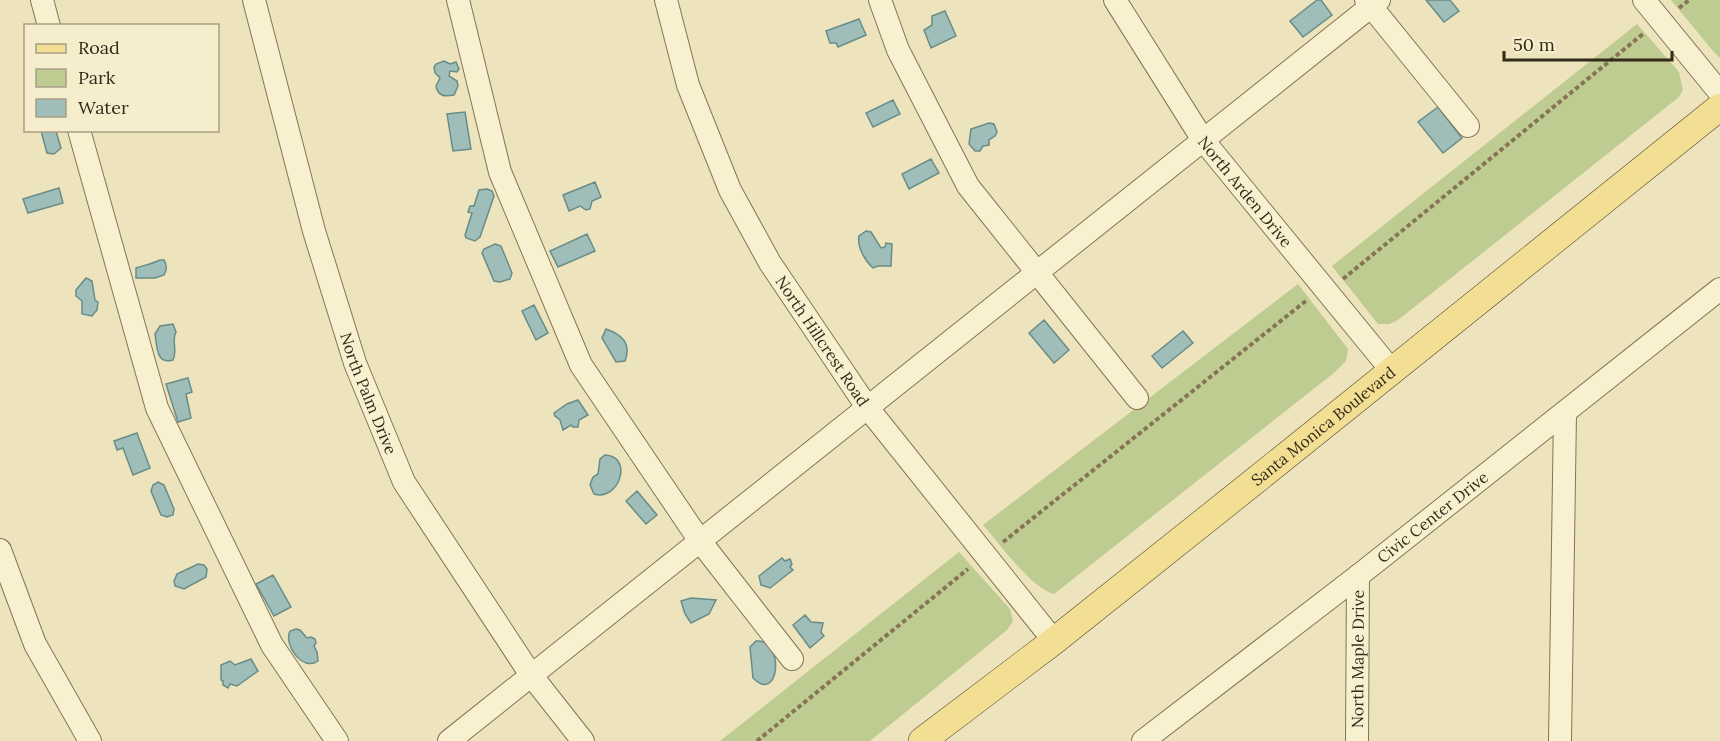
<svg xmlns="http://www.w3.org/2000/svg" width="1720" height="741" font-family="Lora,serif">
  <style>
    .green { fill: #becb91 }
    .water { fill: #a0beb9; stroke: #688c87; stroke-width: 1.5 }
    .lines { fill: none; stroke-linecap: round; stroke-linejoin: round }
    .minor-casing { stroke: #857456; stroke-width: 24 }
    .major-casing { stroke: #52412b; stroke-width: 28 }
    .path { stroke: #857456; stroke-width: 4; stroke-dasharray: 4.5 3; stroke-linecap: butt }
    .minor { stroke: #f8f1cf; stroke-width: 22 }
    .major { stroke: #f2df93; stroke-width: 27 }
    .labels { text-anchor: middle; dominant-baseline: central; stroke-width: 6; stroke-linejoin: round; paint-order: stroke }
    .street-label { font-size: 16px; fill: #342a1b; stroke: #f5edcc }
  </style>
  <rect width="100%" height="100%" fill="#ede4bd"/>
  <path class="green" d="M1671,0H1720V58L1713,51Z
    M1637,24L1679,72L1683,90L1679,97L1398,320L1389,324H1378L1332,266Z
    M1298,284L1348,349L1346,361L1335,372L1054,594C1032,589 999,543 983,525Z
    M959,552L1010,609L1013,621L1007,630L870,741H720Z"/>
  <path class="water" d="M1317,0H1321L1332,15L1303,37L1290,21Z
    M1426,0H1450L1459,11L1444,22Z
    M945,11L956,36L931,48L924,30L932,25V16Z
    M859,19L866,35L838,47L836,43H830L826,31Z
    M444,61L450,64L456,62L459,69L457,72L450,71L449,76L457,81L458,86L454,95C444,97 438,96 436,86L440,78L435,73L434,67L436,64Z
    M893,100L900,114L873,127L866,113Z
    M1438,107L1462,138L1443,153L1418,122Z
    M465,112L471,149L453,151L447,114Z
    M989,123L994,124L997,132L995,136L989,140V145L983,146L980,151H975L969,144L971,129Z
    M41,131H56L61,148L54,154L47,153Z
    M931,159L939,173L909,189L902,174Z
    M595,182L601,197L592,201L590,209L586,210L580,206L569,211L563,195Z
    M59,188L63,203L28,213L23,199Z
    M487,189L492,191L494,196L480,237L475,241L466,238L465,235L472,213L468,212L470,206H474L479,190Z
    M866,231L871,232L881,248L885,247L886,243L892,244L891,266H878L873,268C865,261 857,247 859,236Z
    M587,234L595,251L558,267L550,251Z
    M495,244L501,246L512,273L510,279L500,282L494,281L482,253L484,249Z
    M160,260H164C167,265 167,270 164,275L155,278H136V268C145,265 152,264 160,260Z
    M86,278L92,281L95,300L98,302L97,310L92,316L82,314V301L76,296V290Z
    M534,305L548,333L536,340L522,311Z
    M1044,320L1069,350L1054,363L1029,333Z
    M173,324L176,332C171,341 178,350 173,360C156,365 157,346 155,334L160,326Z
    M606,329C620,334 632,342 625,361L616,362L602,338Z
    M1183,331L1193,343L1162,368L1152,356Z
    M188,378L192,392L186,394L191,418L178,422L166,384Z
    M578,400L588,415L579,420L578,427H573L571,425L563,430L560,420L555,416L554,413L567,404Z
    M137,433L150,468L133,475L123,448L117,450L114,441Z
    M605,455C634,456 619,502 594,494L590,485L593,477L598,474L600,459Z
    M158,482L164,485L174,509L173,515L167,517L161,515L151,491L153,485Z
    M637,491L657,515L646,524L626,501Z
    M782,558L785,561L790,559L792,564L790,567L793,570L770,588L761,585L759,576Z
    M198,564L204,565L207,569L206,577L184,589L175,586L174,581L177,574Z
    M273,575L291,607L274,616L256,584Z
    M691,598L716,600L709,614L691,623L685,614L681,601Z
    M805,615L811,622L823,623L821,632L824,636L810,648L793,625Z
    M296,629L300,630L307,638L311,637L315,639L316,643L314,646L317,652L318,661C303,672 283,645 290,631Z
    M756,641C785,638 780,705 753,678L750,647Z
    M251,659L258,671L237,686L230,684L228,688L223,685V681L221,680V665L230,661L235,665Z"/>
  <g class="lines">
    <defs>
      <g id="minor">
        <path d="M42,0L49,26"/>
        <path id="s1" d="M254,0L314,231L355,363L404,482L531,675L583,741"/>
        <path d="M458,0L500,172L581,365L700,541L792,659"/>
        <path id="s2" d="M666,0L688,85L730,190L770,263L867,407L1054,641"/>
        <path d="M880,0L898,50L968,186L1137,398"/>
        <path id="s3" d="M1115,0L1203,140L1392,371"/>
        <path d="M1366,0L1468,126"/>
        <path d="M1644,0L1720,93"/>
        <path d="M79,130L157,408L272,645L337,741"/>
        <path d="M0,550L35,644L90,741"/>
        <path d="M449,741L1379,0"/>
        <path id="s4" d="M1143,741L1358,576L1720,289"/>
        <path id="s5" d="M1357,741L1358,576"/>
        <path d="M1560,741L1565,413"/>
      </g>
      <g id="major">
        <path id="s6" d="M922,741L1054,641L1251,484L1720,107"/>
      </g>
    </defs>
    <use href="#minor" class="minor-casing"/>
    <use href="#major" class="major-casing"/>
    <path class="path" d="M1679,8L1689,0
      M1343,279L1644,33
      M1003,542L1307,300
      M757,741L968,569"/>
    <use href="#minor" class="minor"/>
    <use href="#major" class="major"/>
  </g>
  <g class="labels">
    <g class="street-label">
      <text stroke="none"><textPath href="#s3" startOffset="232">North Arden Drive</textPath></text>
      <text stroke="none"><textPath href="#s2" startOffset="378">North Hillcrest Road</textPath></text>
      <text stroke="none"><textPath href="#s1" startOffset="410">North Palm Drive</textPath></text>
      <text stroke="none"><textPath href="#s6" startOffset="510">Santa Monica Boulevard</textPath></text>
      <text stroke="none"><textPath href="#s4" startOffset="366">Civic Center Drive</textPath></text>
      <text stroke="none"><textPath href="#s5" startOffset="82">North Maple Drive</textPath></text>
    </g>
  </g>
  <rect x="24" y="24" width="195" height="108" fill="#f5edcc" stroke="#a89f85" stroke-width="1.5"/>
  <rect x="36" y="44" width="30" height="9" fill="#f2df93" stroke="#a89f85" stroke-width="1.5"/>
  <text x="78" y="54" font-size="18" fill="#342a1b">Road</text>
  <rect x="36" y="69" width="30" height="18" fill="#becb91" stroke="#a89f85" stroke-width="1.5"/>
  <text x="78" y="84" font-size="18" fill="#342a1b">Park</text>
  <rect x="36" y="99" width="30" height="18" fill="#a0beb9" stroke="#a89f85" stroke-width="1.5"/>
  <text x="78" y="114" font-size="18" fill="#342a1b">Water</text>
  <path d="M1504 51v9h168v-9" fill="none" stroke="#342a1b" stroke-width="3"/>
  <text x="1513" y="51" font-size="18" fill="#342a1b" stroke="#f5edcc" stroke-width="4.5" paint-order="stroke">50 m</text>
</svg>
